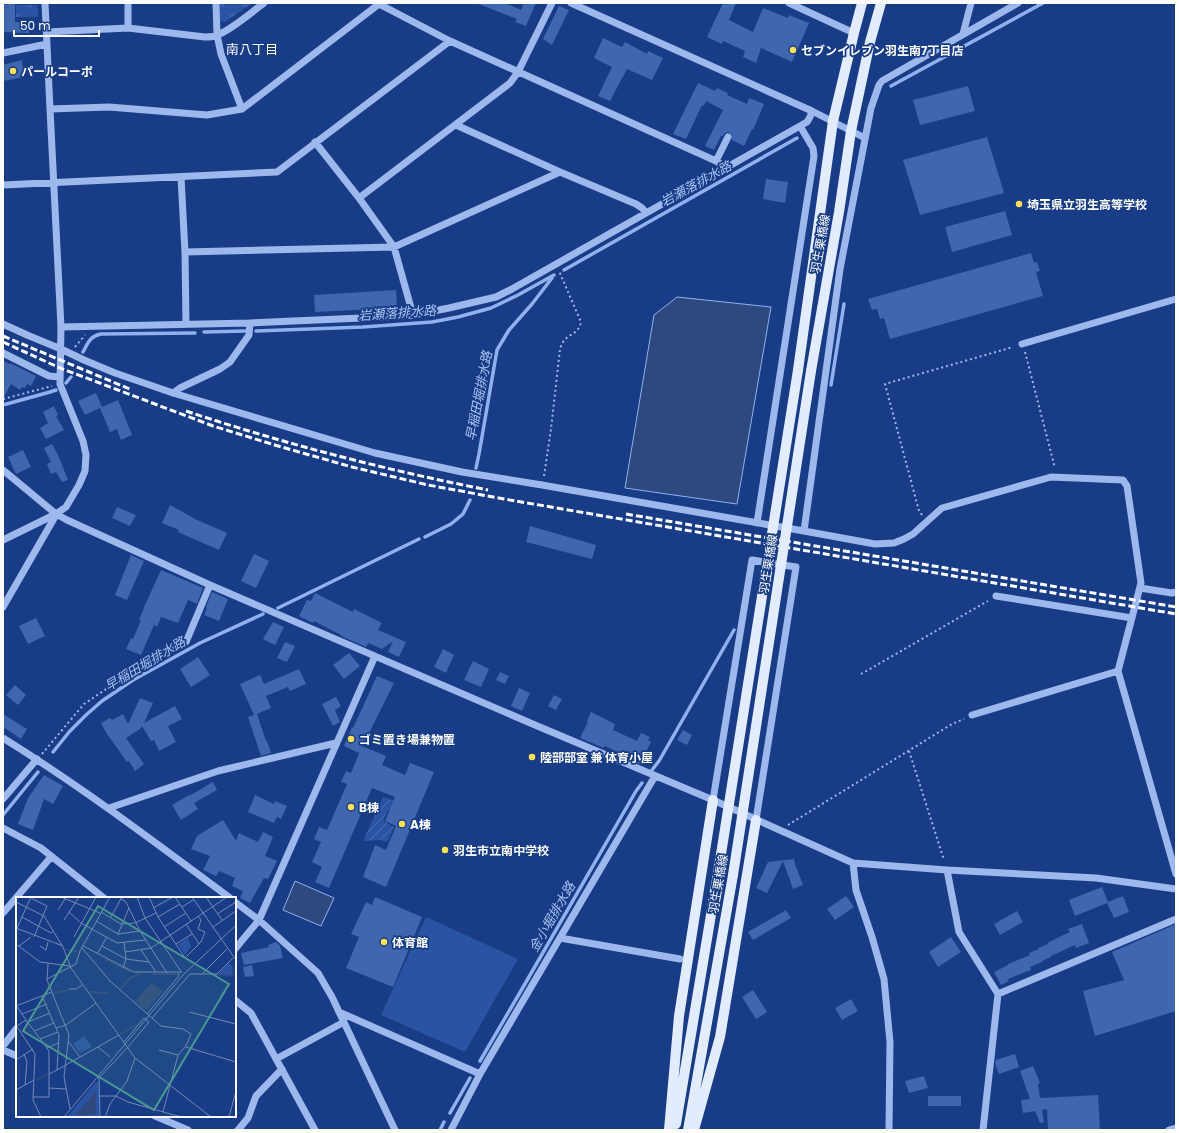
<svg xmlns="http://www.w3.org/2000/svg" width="1179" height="1133" font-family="Poppins,'Noto Sans JP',sans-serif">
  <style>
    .park { fill: url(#park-tufts) }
    .garden { fill: url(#garden-furrows) }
    .pitch { fill: #2a54a3 }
    .water { fill: #2e497f; stroke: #8fb2ef }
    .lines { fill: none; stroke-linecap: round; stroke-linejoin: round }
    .stream { stroke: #8fb2ef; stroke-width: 3.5 }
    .building { fill: #4066af }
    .path { stroke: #9db8ed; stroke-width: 2; stroke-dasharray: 2 3; stroke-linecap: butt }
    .minor { stroke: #9db8ed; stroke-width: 7 }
    .major { stroke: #e3ebff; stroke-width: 10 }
    .rail { stroke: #fff; stroke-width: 3; stroke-dasharray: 7 3; stroke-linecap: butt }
    .major-bridge { stroke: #e3ebff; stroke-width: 10 }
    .poi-dot { fill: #ffe159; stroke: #183c85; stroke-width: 1.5 }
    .labels { text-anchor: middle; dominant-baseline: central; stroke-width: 3.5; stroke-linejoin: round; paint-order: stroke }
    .poi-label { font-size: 12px; font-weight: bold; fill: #fff; stroke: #183c85; text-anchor: start }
    .street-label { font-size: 12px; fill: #fff; stroke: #183c85 }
    .neighbourhood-label { font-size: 13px; fill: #fff; stroke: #183c85 }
    .water-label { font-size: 13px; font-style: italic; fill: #a8c3f4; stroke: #183c85 }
    .inset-river { fill: none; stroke: #2e497f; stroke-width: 2 }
    .inset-road { fill: none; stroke: #748ab6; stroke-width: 1 }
    .view { fill: #4b9892; fill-opacity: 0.15; stroke: #4b9892; stroke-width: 2 }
    .inset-edge { fill: none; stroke: #fff; stroke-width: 2 }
  </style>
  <defs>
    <pattern id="park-tufts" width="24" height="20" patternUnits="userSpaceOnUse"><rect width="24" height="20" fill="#2a54a3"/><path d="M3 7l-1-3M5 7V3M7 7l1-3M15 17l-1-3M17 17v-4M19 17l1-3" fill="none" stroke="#4a6eb1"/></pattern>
    <pattern id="garden-furrows" width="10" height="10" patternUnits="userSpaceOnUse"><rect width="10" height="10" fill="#2a54a3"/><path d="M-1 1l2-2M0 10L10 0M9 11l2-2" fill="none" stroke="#4a6eb1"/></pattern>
  </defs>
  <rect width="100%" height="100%" fill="#183c85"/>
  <path class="park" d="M219,3H253L225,22L220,20Z
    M16,5H38V17H16Z"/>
  <path class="garden" d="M383,797L399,802L394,810H388L383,821L394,827L387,842L380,840L363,841Z"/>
  <path class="pitch" d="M426,917L518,959L465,1052L381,1015Z"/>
  <path class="water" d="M677,297L771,307L737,504L625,488L654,315Z
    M295,881L334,898L321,926L283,910Z"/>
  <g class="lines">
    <path class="stream" d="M891,86L1043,3
      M564,270L797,138
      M256,331L363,327L432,322L458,317L491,308L518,295L554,275
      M204,332L245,331
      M83,352C88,343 90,336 101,334L195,333
      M66,383L71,377
      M831,385L844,304
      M3,405L50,392L56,390
      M476,468L479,454L497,350L509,330L532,304L552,278
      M425,537L451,524L463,514L470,500
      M278,608L419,539
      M53,752L70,731L86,715L102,701L133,680L200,643L263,614
      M652,770L659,761L734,630
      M3,815L38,772
      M480,1061L522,989L636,791L642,783
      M450,1113L470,1078
      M440,1130L444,1122"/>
  </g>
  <path class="building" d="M3,3L15,4V22H29V33L3,32Z
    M476,3H505L521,10L524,3H536L526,26L515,22L517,19Z
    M723,3H736L729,20L753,32L763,8L788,18L789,15L809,23L792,62L761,48L756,63L743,57L745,51L723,41L722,44L707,37Z
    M559,6L569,10L552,45L543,39Z
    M603,38L622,47L625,42L647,54L648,51L663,58L652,80L627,69L610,101L598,96L612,67L594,58Z
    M22,60L24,77L3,81V65Z
    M698,83L715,91L717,88L728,93L727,95L747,104L749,98L764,104L753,130L752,129L744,146L732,140V135L728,132L725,133L723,136H721L714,150L705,146L723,110L706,101L704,106L702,105L686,139L673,134Z
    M968,86L975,111L920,125L913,100Z
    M987,137L1004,193L920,215L903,160Z
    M766,179L788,182L785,203L763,199Z
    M1005,211L1012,235L952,252L945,227Z
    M1031,253L1034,263L1037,262L1040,271L1036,272L1043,296L890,339L884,318L880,319L877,309L872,310L868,299Z
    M396,290L397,308L315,312L314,295Z
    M3,361L10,364V363L36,376L31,386L27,384L25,388L22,387L20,390L11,384L3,399Z
    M96,393L102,407L118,400L132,435L121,440L117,429L110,432L100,408L85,415L78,401Z
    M54,406L58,415L56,416L64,430L46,439L40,428L48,423L43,412Z
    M52,444L58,455L68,480L62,482L56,472L51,474L47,464L51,462L44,448Z
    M23,450L31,467L16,474L8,457Z
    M170,505L197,520L227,533L219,550L178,532L179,530L162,523Z
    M117,507L136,515L130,526L112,518Z
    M530,526L596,545L592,559L526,542Z
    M254,554L269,561L256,588L241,581Z
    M131,555L144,561L127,600L115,595Z
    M161,570L203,588L197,604L188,600L178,623L161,617L157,627L154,625L141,655L126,649L131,638L133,639L141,620H139L145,605Z
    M212,592L228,599L219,621L204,615L207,608L206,607Z
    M315,593L353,612L354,609L382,623L378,630L406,642L399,657L388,652L393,641L382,649L368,643L366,647L341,636V635L314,621L313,623L299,616L307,600L311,601Z
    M36,618L45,636L28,644L19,626Z
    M273,622L284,627L275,645L263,639Z
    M285,642L295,646L287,662L277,658Z
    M443,649L454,655L446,673L434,667Z
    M349,653L360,666L344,679L333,665Z
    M198,657L210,675L191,687L180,669Z
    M473,661L489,669L481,687L464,680Z
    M299,669L306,684L290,691L288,687L266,696L271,708L257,714L266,741H267L271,753L261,756L248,717L254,715L240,684L260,675L264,684Z
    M500,672L509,676L505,684L496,680Z
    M377,676L394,683L359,753L344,746L352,727L353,728Z
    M15,685L26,695L18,705L6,695Z
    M519,688L530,693L522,711L511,706Z
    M554,695L562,699L556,710L548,706Z
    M336,697L341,706L335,710L340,722L333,726L322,704Z
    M140,698L153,703L144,723L175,706L182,719L168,726L176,742L159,751L154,740L151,741L142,726L140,729L126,738L144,764L135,771L129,761L127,762L107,734L101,723L110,718L112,720L123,714L128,724Z
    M591,712L615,724L613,730L637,741L641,733L650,737L648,740L651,742L640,764L629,759L630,758L605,746L604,748L580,738L588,722L587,721Z
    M3,714L27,729L21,739L3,727Z
    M683,730L692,735L687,745L677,740Z
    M362,746L386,756L382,765L405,775L410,763L434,772L386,887L363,877L375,845L386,850L396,826L385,821L395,797L372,788L329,888L315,882L322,867L312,862L321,842L314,839L319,827L327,830L347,784L341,782L346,771L351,773Z
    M44,775L63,786L53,804L44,799L33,830L18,824L28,798Z
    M213,782L217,790L194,803L198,809L181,820L172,805L189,795V796Z
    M255,795L274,804L275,801L287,806L281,819L277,817L274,823L248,812Z
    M223,820L236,841L239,833L258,842L263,832L273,837L265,856L277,861L268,879L264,878L250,903L240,898L243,891L232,886L235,878L219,871L216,876L203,870L210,856L191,849L197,836Z
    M794,859L795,864L803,885L793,889L783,861L767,893L756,888L768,862Z
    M1102,887L1108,902L1123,896L1129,912L1114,918L1107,903L1075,916L1069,900Z
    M846,896L854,907L835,920L827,909Z
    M375,897L422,917L393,987L346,968L359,937L351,934L366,902L372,905Z
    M786,910L791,918L753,940L748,932Z
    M1017,911L1023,922L1000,935L994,924Z
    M1082,924L1089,943L1076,948L1075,945L1051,956V957L1042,961V962L1030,967L1031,970L1008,979L1009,981L1001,985L994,972L1008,965V964L1030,955L1029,953L1039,949L1038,948L1048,944L1047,943L1070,932L1068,929Z
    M1176,924V1011L1095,1036L1083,991L1124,980L1112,952Z
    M951,937L961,952L938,967L929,952Z
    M276,942L280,946L283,958L244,965L241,953L269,947L268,945Z
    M252,965L254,976L245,977L243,967Z
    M753,990L767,1012L756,1019L742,997Z
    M851,999L858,1011L842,1020L835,1008Z
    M1015,1054L1019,1067L999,1074L995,1063L996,1060Z
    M1033,1066L1040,1083L1038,1084L1040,1098L1098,1095L1100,1130H1048L1047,1109L1042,1110L1044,1122L1040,1123L1035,1111L1023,1113L1021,1100L1030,1099L1020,1071Z
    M924,1076L928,1088L909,1093L905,1081Z
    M928,1096H961V1106H928Z"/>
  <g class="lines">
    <path class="path" d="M75,347L85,335
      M1025,352L1055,468
      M3,399L52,386
      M544,476L551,429L560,349C561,347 561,344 563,342C568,334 579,334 581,322L559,271
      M922,515L919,511L885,384L1013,347
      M861,674L988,601
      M909,751L944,860
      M42,754L84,704L130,673
      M788,825L952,724L964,719"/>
    <path class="minor" d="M128,3V28
      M216,3L217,35L221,54L242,109
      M377,3L450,41L716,161L721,164L724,168
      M571,3L812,111L865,138
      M789,3L854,33
      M47,32L128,28L205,37C209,37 214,37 217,35C230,31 252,12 264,3
      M963,34L971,3
      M3,53L47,44
      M50,109L109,107L207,115L242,109L379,4
      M456,125L560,172
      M315,142L359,198L394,247L413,315
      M716,161L728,137
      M181,177L185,252L186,324
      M3,185L277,172L450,41
      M359,198L510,83L518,72L552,3
      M185,252L394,247L560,172L636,204L642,208L646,213
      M3,324L27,335L61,349L84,360L115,373L173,393L375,453L462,472L542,485L804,531L840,269L871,108L879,85L882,81L1018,3
      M61,327L250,323L384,317L413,315L449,308L496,297L512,289L807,122L810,117L812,111
      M1022,344L1176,299
      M3,353L49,376L59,377
      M173,393L180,388L220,369L230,362L249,335L250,323
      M3,470L56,514L67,520L210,585L535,725L713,800L853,863L947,870L1096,878L1176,889
      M757,523L814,156L813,148L800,126
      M804,531L875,544L894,543L904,539L913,534L942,508L1051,477L1123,480L1127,486L1141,583L1118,671L1176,874
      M3,540L56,514L66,507L79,485L85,471L86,455L83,441L60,384L61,327L50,109L45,3
      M1140,588L1172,593L1176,592
      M996,596L1132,618
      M3,607L56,515
      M137,668L186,642L210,585
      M972,715L1118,671
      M3,738C82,787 156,843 230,898
      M3,799L37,759
      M713,800L752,560L796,567L756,820
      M109,808L218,771L336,743
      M3,828L41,848L104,898
      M853,863L856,890L872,937L884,979L890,1042L889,1130
      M947,870L959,932L998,994L983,1130
      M235,902L259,920L318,973L332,997L395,1130
      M3,913L51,857
      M560,938L680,959
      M235,949L259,920L375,656
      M998,994L1176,919
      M235,1000L251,1013L315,1130
      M339,1012L480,1074
      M3,1046L17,1028
      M3,1050L17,1056
      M276,1059L344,1022
      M155,1116L188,1130
      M238,1130L248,1118L256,1096L282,1069
      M451,1130L480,1074L655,776
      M1169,1130L1176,1128"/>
    <path class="major" d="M798,370L833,121L854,33L862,3
      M811,371L839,212L851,131L870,42L881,3
      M676,1124L718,873
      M669,1130L679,1016L713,800
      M688,1130L733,875
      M694,1130L720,1037L756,820"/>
    <path class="rail" d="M3,336L132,390
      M3,342L60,368L213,426L278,446L352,467L428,485L504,499L1176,614
      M186,411C285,444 386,470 488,490
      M626,514L1176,607"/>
    <path class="major-bridge" d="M718,873L798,370
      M733,875L811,371"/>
  </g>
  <g class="poi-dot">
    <circle cx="793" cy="50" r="4"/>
    <circle cx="13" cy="71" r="4"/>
    <circle cx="1019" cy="204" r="4"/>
    <circle cx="351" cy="739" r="4"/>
    <circle cx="532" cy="757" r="4"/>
    <circle cx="351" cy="807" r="4"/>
    <circle cx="402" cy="824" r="4"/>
    <circle cx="445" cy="850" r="4"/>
    <circle cx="384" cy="942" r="4"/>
  </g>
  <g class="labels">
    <g class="poi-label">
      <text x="801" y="50">セブンイレブン羽生南7丁目店</text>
      <text x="21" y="71">パールコーポ</text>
      <text x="1027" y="204">埼玉県立羽生高等学校</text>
      <text x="359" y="739">ゴミ置き場兼物置</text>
      <text x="540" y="757">陸部部室 兼 体育小屋</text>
      <text x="359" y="807">B棟</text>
      <text x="410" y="824">A棟</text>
      <text x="453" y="850">羽生市立南中学校</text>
      <text x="392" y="942">体育館</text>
    </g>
    <g class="street-label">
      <text transform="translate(820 244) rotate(-80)">羽生栗橋線</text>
      <text transform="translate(768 564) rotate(-81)">羽生栗橋線</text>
      <text transform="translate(718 884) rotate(-80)">羽生栗橋線</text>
    </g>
    <g class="neighbourhood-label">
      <text x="252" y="49">南八丁目</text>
    </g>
    <g class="water-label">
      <text transform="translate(696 184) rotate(-29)">岩瀬落排水路</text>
      <text transform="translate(397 313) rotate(-4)">岩瀬落排水路</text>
      <text transform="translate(479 396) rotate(-79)">早稲田堀排水路</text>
      <text transform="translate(145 664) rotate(-31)">早稲田堀排水路</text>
      <text transform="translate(552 917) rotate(-60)">金小堀排水路</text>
    </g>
  </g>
  <g transform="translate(16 897)">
    <rect width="220" height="220" fill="#183c85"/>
    <path d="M213,66L217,70L216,78H201ZM83,184V220H51L79,186Z" fill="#2a54a3"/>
    <path d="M172,41L175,50L169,58L162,48ZM68,139L76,150L64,156L57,147Z" fill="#2a54a3"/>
    <path d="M134,87H138L147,94L130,114L119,104ZM80,193V217L58,220Z" fill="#2e497f"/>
    <path class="inset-river" d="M49,52L62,55M89,62L115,75M137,77H162M198,78L216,79L220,70M104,92L114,81L125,76M73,95L93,96M38,96L53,93M104,137L120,128M20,183L32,177"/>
    <path class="inset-road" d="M45,0L84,16M121,0L129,21L166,76M133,0L142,20L169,61L185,45L189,35L182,32L185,23L182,19M159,0L175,24M176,0L220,63M190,0L206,23M15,1L31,9L18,40M105,2L110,5L124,34L151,76M0,5L28,19L47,50L55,71L119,161L195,220M166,10L177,3M137,11L157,0M42,13L49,2M53,15L65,26L101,46L129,43M85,15L105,27L119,26L140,16M201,17L220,5M6,20L35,36L38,34M95,20L106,0M142,20L164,7M48,23L63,0M80,24L102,37L124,34M170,27L183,47M148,30L170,16M197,30L220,14M0,31L47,49M1,31L15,0M102,37L113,11M58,40L80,0M0,47L24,65L54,69M160,47L176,37M3,49L15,40M24,49L30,53L32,45M67,49L118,75H165M86,49L110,62L133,65L140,75M66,51L94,84L136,121L174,77H201L217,61M125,53L133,65M109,55L135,51L211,0M81,57L91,40M32,67L31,83L53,138L48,180L54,212M107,71L110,62L108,45M187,76L211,52M31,82L60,67L64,54L94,0M53,92H60L66,88M26,99L43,138L41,173L33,177M0,108L10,123M0,109L36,95M173,115L220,127M6,117L31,107M131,117L162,80L163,76M136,121L145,129L167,132L175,137L170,149L162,158L147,215M12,125L34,116M0,128L19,157L17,203L25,220M1,129L10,123L33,154V200H17M40,131L50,128L80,106M18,134L38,126M24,142L42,135M52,144L64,160M108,145L128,121L133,125L112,150M82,150L94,160M170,150L220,165M31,151L42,146M143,153L162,158M8,157L11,165L9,188M0,163L17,152M41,173L103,138M83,181L84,220M82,182L112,150M33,191L50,192M0,193L18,183M84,199H100L112,205L165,220M48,220L167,78L220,28M89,220L94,207L111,184L119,161M213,220L220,194"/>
    <path class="view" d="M82,9L213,87L138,213L7,134Z"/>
    <rect width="220" height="220" class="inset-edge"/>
  </g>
  <rect width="1179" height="1133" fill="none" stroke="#ffffff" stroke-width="8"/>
  <path d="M14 30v6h85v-6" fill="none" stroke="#ffffff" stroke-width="2"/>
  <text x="20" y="30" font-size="12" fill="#ffffff" stroke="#183c85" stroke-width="3" paint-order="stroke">50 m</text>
</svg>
